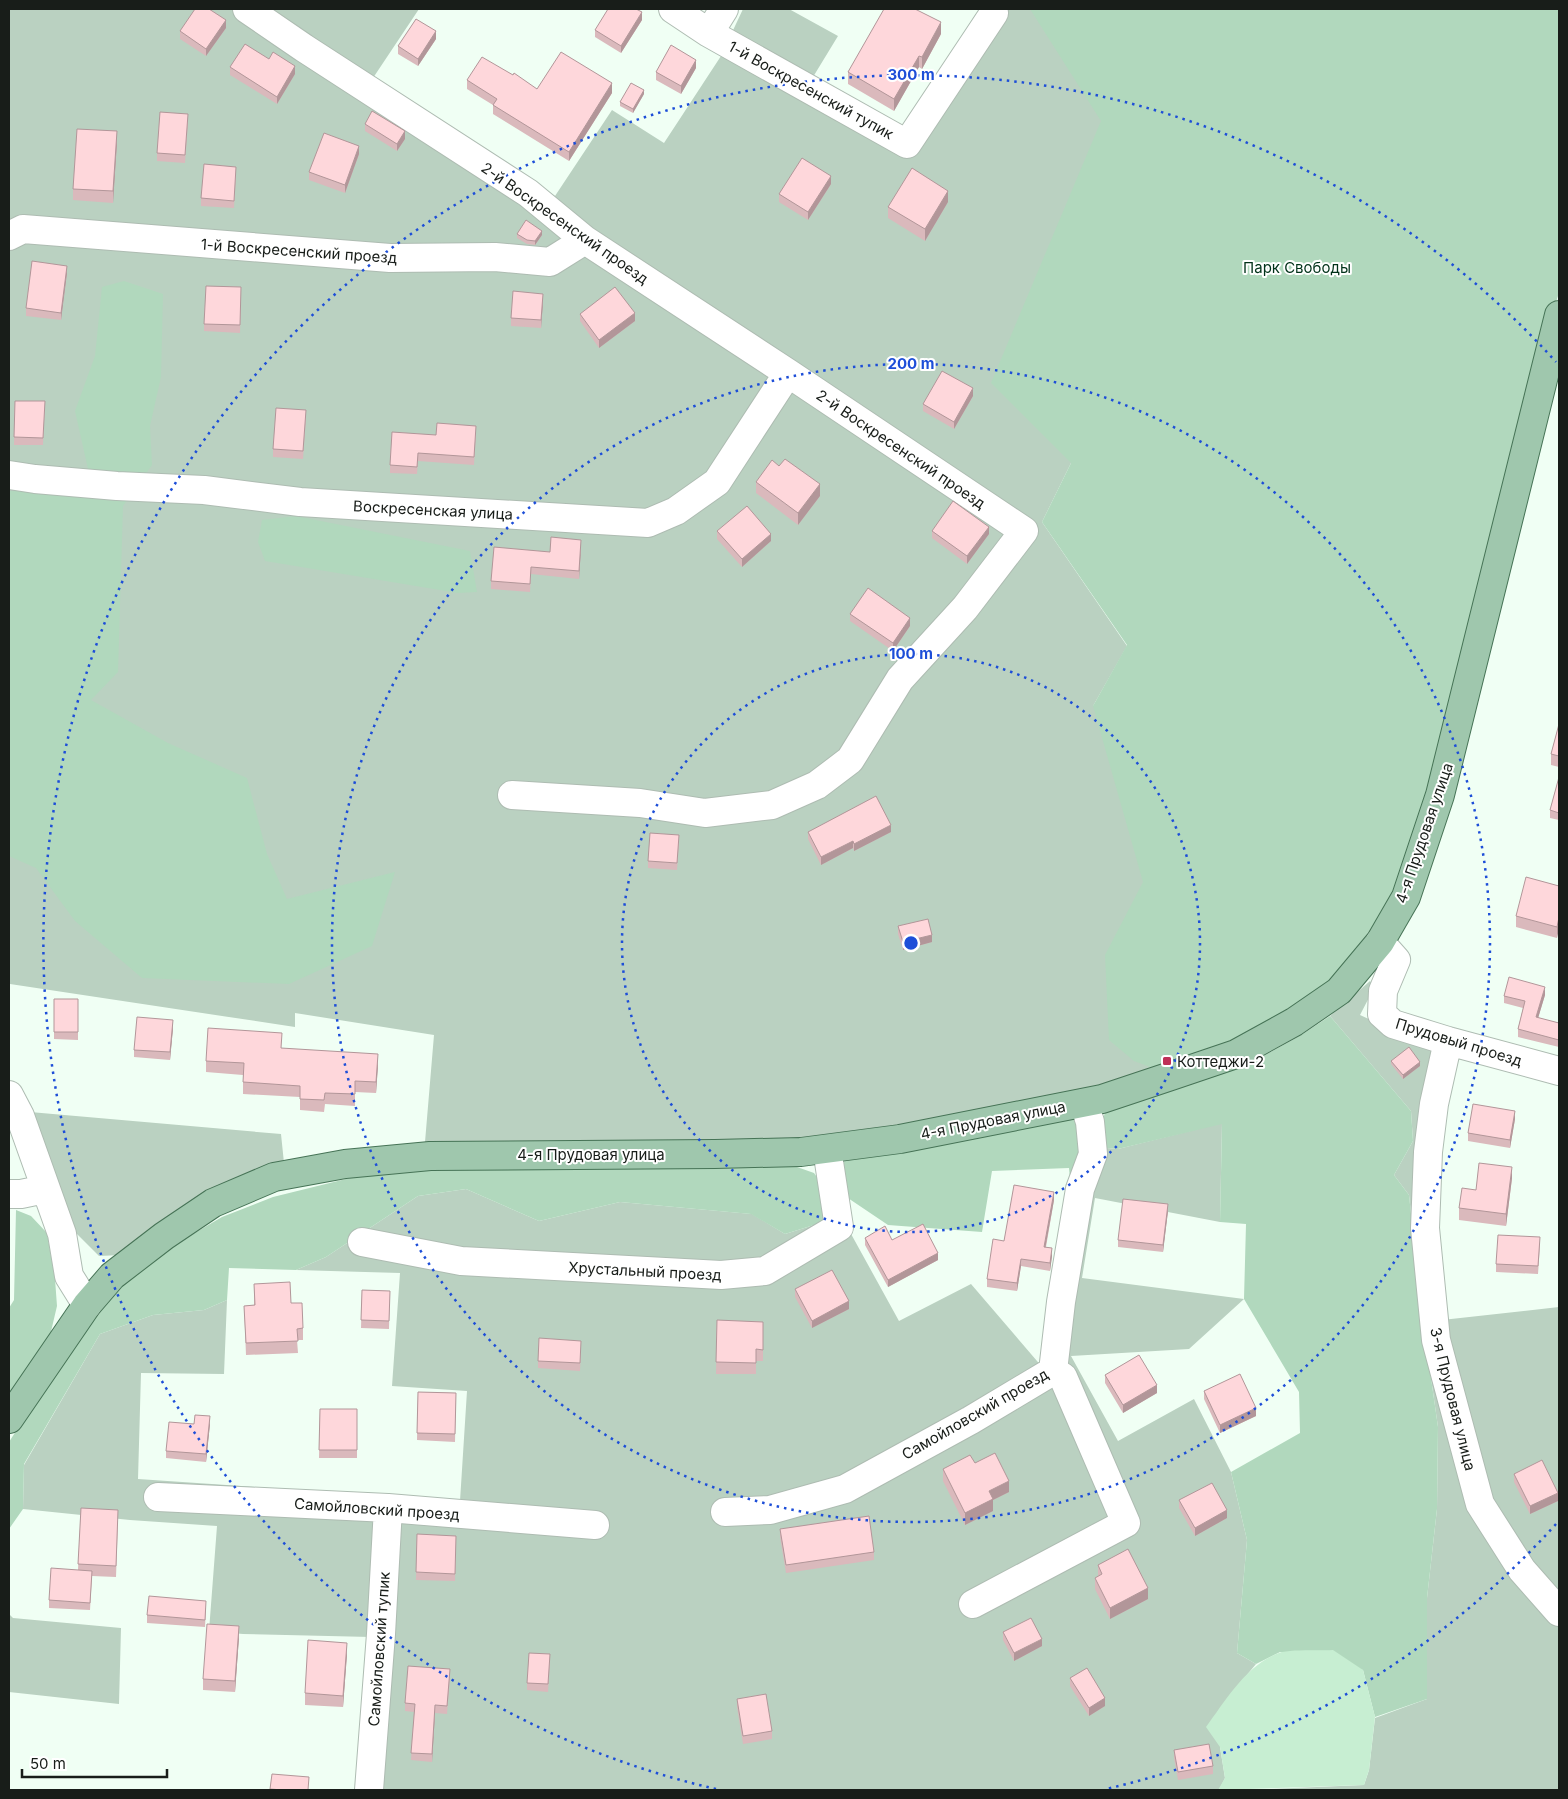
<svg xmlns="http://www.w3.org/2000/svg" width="1568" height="1799" font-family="Inter,sans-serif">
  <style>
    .green { fill: #bad1c1; fill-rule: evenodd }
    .forest { fill: #b1d8bd }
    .water { fill: #c7eed2 }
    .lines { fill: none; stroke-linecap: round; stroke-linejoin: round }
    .minor-casing { stroke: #aebcb2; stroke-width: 30 }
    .major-casing { stroke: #467356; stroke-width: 30 }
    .minor { stroke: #fff; stroke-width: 28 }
    .major { stroke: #9fc7ad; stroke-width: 28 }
    .wall { fill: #dab9bc }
    .shaded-wall { fill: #b29699 }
    .building { fill: #fed7db; stroke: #b29699 }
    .ring { fill: none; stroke: #1d4ed8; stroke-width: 2.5; stroke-dasharray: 2.5 5 }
    .poi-dot { fill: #bf3057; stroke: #fff; stroke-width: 2 }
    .labels { text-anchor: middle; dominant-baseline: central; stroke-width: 4; stroke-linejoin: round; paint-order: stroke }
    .street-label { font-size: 15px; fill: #181d19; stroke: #fff }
    .park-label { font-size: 15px; fill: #013219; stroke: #fff }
    .poi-label { font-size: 15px; fill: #181d19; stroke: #fff; text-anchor: start }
    .centre { fill: #1d4ed8; stroke: #fff; stroke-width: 2.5 }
    .ring-label { font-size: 15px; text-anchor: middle; font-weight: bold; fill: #1d4ed8; stroke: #fff; stroke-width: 4; stroke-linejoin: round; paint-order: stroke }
  </style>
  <rect width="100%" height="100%" fill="#f0fff4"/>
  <path class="green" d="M10,9H419L373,78L555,196L612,110L664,143L721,56L743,9H789L838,36L813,77L900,131L979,9H1559V292L1552,314L1232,1042L1099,1088L896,1130L820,1140L574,1143L425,1142L434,1035L295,1013V1027L10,984L9,988ZM1071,463L1224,532L1093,706L1127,646L1042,522Z
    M1370,981L1374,988L1360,1015L1434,1049L1435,1153L1442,1320L1559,1307V1790H1248L1364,1785L1369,1770L1375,1718L1427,1699V1598L1437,1509L1438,1427L1421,1308L1409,1195L1394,1175L1413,1141L1411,1111L1330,1016Z
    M30,1112L281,1134L284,1163L121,1255L99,1256L74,1231Z
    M1222,1123L1220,1222L1095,1198L1082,1278L1244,1299L1189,1349L1071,1356L1118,1441L1194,1399L1231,1472L1247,1540L1237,1653L1256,1664L1231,1694L1220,1747L1225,1778L1219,1790H1223H380L371,1637L243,1634L209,1631L217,1526L130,1520L23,1509L24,1465L100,1334L153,1315L204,1310L227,1300L224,1374L141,1373L138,1479L460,1501L467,1391L392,1386L400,1273L296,1270L326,1257L418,1196L466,1189L539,1221L620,1202L752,1214L785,1234L830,1220L845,1223L899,1321L971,1284L1043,1368L1096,1147L1118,1149Z
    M9,1614L13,1618L121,1628L119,1704L9,1692Z"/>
  <path class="forest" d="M1030,9H1559V292L1552,314L1433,793L1399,885L1373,934L1335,982L1286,1012L1232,1042L1158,1070L1134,1061L1109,1040L1105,955L1143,882L1093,706L1127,645L1042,522L1071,463L991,383L1101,121Z
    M124,281L163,294L161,377L150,426L152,465L123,506L118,672L91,700L168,743L247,778L267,854L287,899L395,872L372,946L289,984L142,978L75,921L36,868L9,856V491L60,492L88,469L75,411L95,356L102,287Z
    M296,516L470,551L477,592L458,593L265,561L258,542L262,520Z
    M1330,1016L1411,1111L1413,1141L1394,1175L1409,1195L1421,1308L1438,1427L1437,1509L1427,1598V1699L1375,1717L1363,1670L1280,1652L1256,1664L1237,1653L1247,1540L1231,1472L1300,1433L1299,1392L1244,1299L1246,1224L1220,1222L1222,1124L1118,1149L1096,1147L1105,1112L1245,1066L1298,1037Z
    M1071,1116L1080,1121L1086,1136L1071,1190L1069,1168L992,1171L982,1232L888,1225L842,1194L837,1175L845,1160Z
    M797,1167L814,1173L821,1183L830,1220L785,1234L751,1214L620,1202L539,1221L466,1189L418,1196L326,1257L296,1270L229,1268L227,1300L204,1310L153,1315L100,1334L24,1464L23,1509L9,1529V1442L75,1339L121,1285L169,1248L222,1217L273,1197L350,1178L428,1168Z
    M16,1210L31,1216L47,1233L55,1279L57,1306L49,1340L9,1402V1308L14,1300Z"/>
  <path class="water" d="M1333,1650L1363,1670L1375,1717L1369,1770L1364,1785L1218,1790L1225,1778L1220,1747L1206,1727C1226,1700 1246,1665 1279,1653C1290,1649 1319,1651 1333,1650Z"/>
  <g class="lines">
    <defs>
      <path id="minor" d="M247,9L304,48L528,193L585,240L788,373L1024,531L965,608L900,679L850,760L817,785L772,805L705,813L640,803L512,795
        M673,9L709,33L724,9
        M709,33L907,144L994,13
        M9,236L23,229L390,258L495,257L550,262L585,240
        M9,475L35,479L117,486L204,490L300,502L648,523L676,511L717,482L788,373
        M1380,942L1396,960L1383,991L1382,1014L1393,1024L1448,1041L1559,1071
        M1448,1041L1434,1104L1428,1152L1425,1228L1436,1340L1480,1504L1522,1570L1559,1612
        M9,1095L20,1116L62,1234L69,1276L87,1305
        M9,1194H21L45,1189
        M362,1242L461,1261L721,1275L765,1271L839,1227L827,1149
        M1053,1371L1061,1302L1080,1189L1093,1154L1090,1122L1084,1103
        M158,1497L388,1508L595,1525
        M725,1512L770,1510L845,1489L971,1420L1053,1371
        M973,1604L1126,1523L1063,1377L1053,1371
        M369,1790L381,1634L388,1508"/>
      <path id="major" d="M9,1419L87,1305L112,1276L164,1236L213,1203L274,1177L345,1164L430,1156L715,1154L801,1152L900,1139L1102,1099L1171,1076L1236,1054L1294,1022L1339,991L1380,942L1406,897L1440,795L1559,315"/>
    </defs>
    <use href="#minor" class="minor-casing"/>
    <use href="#major" class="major-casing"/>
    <use href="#minor" class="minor"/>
    <use href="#major" class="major"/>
  </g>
  <path class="wall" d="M642,20L621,53L595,37V30Z
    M226,28L206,56L180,39V31Z
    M941,34L922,69L919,67L894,111L848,84V72Z
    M436,39L418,66L398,54V46Z
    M269,59L295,74L277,104L230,75V67Z
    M696,68L681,94L656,80V72Z
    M513,75L537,89L612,93L569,161L493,114V105L467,89V80Z
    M644,94L633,113L620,106V102Z
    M188,122L185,163L157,161V153Z
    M365,124L405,139L397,151L365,131Z
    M117,142L113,203L73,200V189Z
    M359,154L345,193L309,180V172Z
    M236,174L234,208L201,206V198Z
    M831,184L808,220L779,202V194Z
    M948,202L925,241L888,218V207Z
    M517,234L542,235L535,245L527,244L517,238Z
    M67,273L61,320L26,316V308Z
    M241,295L240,333L204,331V324Z
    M543,302L541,328L511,326V318Z
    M580,314L635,321L599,348L580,321Z
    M973,396L954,429L923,411V404Z
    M15,401H45L43,445H14Z
    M306,418L303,459L273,457V449Z
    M476,433L474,465L418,461L417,474L390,473V465L436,435Z
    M756,482L820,496L798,525L756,493Z
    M717,531L771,541L742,567L717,539Z
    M932,531L989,534L967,564L932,538Z
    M581,547L579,579L531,574L530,592L491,589V581Z
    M850,614L910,626L893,651L850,621Z
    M1559,724V767L1551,765V754Z
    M1559,777V820L1550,818V810Z
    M808,832H891L854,851L853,848L821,865L808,839Z
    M679,842L677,870L648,868V861Z
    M1559,886L1557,938L1516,927V916Z
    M898,926L932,942L903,950L898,934Z
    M1545,995L1538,1018L1559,1023V1047L1518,1037V1029L1523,1008L1504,1003V996Z
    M54,999H78V1040L54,1039Z
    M173,1028L170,1060L134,1057V1050Z
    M281,1048L378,1065L376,1093L355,1092V1106L325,1104L324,1112L300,1110V1097L243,1094V1075L206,1072V1061Z
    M1391,1061L1420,1066L1403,1079L1391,1064Z
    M1515,1119L1510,1148L1468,1141V1133Z
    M1512,1178L1506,1226L1459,1220V1208L1476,1190Z
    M1054,1200L1046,1247L1052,1256L1050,1271L1021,1266L1017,1291L987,1287V1279L1004,1241Z
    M1168,1211L1163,1252L1118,1247V1240Z
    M865,1238L892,1240L938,1260L888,1287L865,1245Z
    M1540,1245L1538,1274L1496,1272V1264Z
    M254,1284L291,1303L303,1328V1340H297L298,1353L246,1355L244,1306L254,1305Z
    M795,1289L849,1309L812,1328L795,1297Z
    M362,1290L390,1291L389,1329L361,1328Z
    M717,1320L763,1322V1361H756V1374H716Z
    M581,1349L580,1371L538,1368V1361Z
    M1105,1375L1157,1393L1123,1413L1105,1383Z
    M1204,1391L1256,1416L1220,1433L1204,1399Z
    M418,1392L456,1393L455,1442L417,1440Z
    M320,1409H357V1458H319Z
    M194,1424H210L206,1462L166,1458V1451Z
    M975,1463L1009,1492L993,1500V1511L965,1525L943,1481V1469Z
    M1514,1474L1558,1501L1530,1514L1514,1482Z
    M1179,1500L1227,1518L1195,1536L1179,1508Z
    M81,1508L118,1521L116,1577L92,1576L90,1610L49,1608V1600L78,1570Z
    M780,1529L874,1552V1560L786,1573L780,1537Z
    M417,1534L456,1536L455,1581L416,1580Z
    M1098,1565L1148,1599L1110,1619L1095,1589V1578L1098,1576Z
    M206,1608L205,1627L147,1623V1615Z
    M1003,1632L1042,1646L1014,1661L1003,1640Z
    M239,1637L235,1692L203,1690V1679Z
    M347,1654L343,1707L305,1705V1693Z
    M550,1662L548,1692L527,1690V1683Z
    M450,1677L447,1714L435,1713L432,1762L411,1760L414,1712L405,1711V1703Z
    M1070,1678L1105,1706L1089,1716L1070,1686Z
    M737,1699L772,1731V1739L743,1744L737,1707Z
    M1174,1750L1213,1766V1774L1178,1780L1174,1758Z"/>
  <path class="shaded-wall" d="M642,12V20L621,53V46Z
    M226,20V28L206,56V49Z
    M941,22V34L922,69V57Z
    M436,31V39L418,66V59Z
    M919,56V67L894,111V99Z
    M696,60V68L681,94V86Z
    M295,66V74L277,104V97Z
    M612,83V93L569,161V152Z
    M644,90V94L633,113V109Z
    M117,131V142L113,203V191Z
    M405,131V139L397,151V144Z
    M359,146V154L345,193V185Z
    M831,176V184L808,220V212Z
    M948,191V202L925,241V229Z
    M542,231V235L535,245V241Z
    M67,266V273L61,320V313Z
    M543,294V302L541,328V320Z
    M635,313V321L599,348V340Z
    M973,388V396L954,429V422Z
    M820,484V496L798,525V513Z
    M989,527V534L967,564V556Z
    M771,534V541L742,567V559Z
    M581,540V547L579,579V571Z
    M910,618V626L893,651V643Z
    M891,825V832L854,851V844Z
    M853,841V848L821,865V857Z
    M1559,917V929L1557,938V927Z
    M932,935V942L903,950V942Z
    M1545,987V995L1536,1025V1017Z
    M173,1020V1028L170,1060V1052Z
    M378,1054V1065L376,1093V1082Z
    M1420,1062V1066L1403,1079V1075Z
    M1515,1111V1119L1510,1148V1140Z
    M1512,1167V1178L1506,1226V1214Z
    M1054,1192V1200L1044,1255V1247Z
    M1168,1204V1211L1163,1252V1245Z
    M1052,1248V1256L1050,1271V1263Z
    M938,1253V1260L888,1287V1280Z
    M1021,1259V1266L1017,1291V1283Z
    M849,1301V1309L812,1328V1321Z
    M1157,1385V1393L1123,1413V1405Z
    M1256,1408V1416L1220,1433V1425Z
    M210,1416V1424L206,1462V1454Z
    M1009,1481V1492L993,1500V1511L965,1525V1513L989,1491Z
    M1558,1493V1501L1530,1514V1506Z
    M1227,1510V1518L1195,1536V1528Z
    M1148,1588V1599L1110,1619V1608Z
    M239,1626V1637L235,1692V1681Z
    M1042,1639V1646L1014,1661V1653Z
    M347,1643V1654L343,1707V1696Z
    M1105,1698V1706L1089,1716V1708Z
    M435,1705V1713L432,1762V1754Z"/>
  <path class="building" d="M195,9H209L226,20L206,49L180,31Z
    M608,9H636L642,12L621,46L595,30Z
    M884,9H915L941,22L922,57L919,56L894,99L848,72Z
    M416,19L436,31L418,59L398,46Z
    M245,44L269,59L273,52L295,66L277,97L230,67Z
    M671,45L696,60L681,86L656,72Z
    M561,52L612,83L569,152L493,105L497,99L467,80L482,57L513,75L514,73L537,89Z
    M631,83L644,90L633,109L620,102Z
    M372,111L405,131L397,144L365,124Z
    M160,112L188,114L185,155L157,153Z
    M77,129L117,131L113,191L73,189Z
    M324,133L359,146L345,185L309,172Z
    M802,158L831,176L808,212L779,194Z
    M204,164L236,167L234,201L201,198Z
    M912,168L948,191L925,229L888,207Z
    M526,220L542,231L535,241L527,240L517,234Z
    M32,261L67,266L61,313L26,308Z
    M206,286L241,287L240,325L204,324Z
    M615,287L635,313L599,340L580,314Z
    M513,291L543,294L541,320L511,318Z
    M942,371L973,388L954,422L923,404Z
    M15,401H45L43,438L14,437Z
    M276,408L306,410L303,451L273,449Z
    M437,423L476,426L474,457L418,453L417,467L390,465L392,432L436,435Z
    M785,459L820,484L798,513L756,482L772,460L779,466Z
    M953,501L989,527L967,556L932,531Z
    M747,506L771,534L742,559L717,531Z
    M551,537L581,540L579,571L531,567L530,584L491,581L494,547L550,552Z
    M868,588L910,618L893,643L850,614Z
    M1559,724V756L1551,754Z
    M1559,777V813L1550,810Z
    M876,796L891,825L854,844L853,841L821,857L808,832Z
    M650,833L679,835L677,863L648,861Z
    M1526,877L1559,886V917L1557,927L1516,916Z
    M928,919L932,935L903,942L898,926Z
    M1509,977L1545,987L1536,1017L1559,1023V1040L1518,1029L1525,1001L1504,996Z
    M54,999H78V1032H54Z
    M137,1017L173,1020L170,1052L134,1050Z
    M208,1028L282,1033L281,1048L378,1054L376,1082L355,1081V1094L325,1093L324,1100L300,1099V1086L243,1082L244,1063L206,1061Z
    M1409,1047L1420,1062L1403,1075L1391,1061Z
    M1473,1104L1515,1111L1510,1140L1468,1133Z
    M1479,1163L1512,1167L1506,1214L1459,1208L1462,1188L1476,1190Z
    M1014,1185L1054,1192L1044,1247L1052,1248L1050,1263L1021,1259L1017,1283L987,1279L993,1239L1004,1241Z
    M1123,1199L1168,1204L1163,1245L1118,1240Z
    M923,1224L938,1253L888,1280L865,1238L885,1226L892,1240Z
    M1498,1235L1540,1237L1538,1266L1496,1264Z
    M832,1270L849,1301L812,1321L795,1289Z
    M290,1282L291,1303H302L303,1328L297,1329L298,1341L246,1343L244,1306L255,1305L254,1284Z
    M362,1290L390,1291L389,1321L361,1320Z
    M717,1320L763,1322V1350L756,1349V1363L716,1362Z
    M539,1338L581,1341L580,1363L538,1361Z
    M1139,1355L1157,1385L1123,1405L1105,1375Z
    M1240,1374L1256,1408L1220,1425L1204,1391Z
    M418,1392L456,1393L455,1434L417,1433Z
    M320,1409H357V1450H319Z
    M195,1415L210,1416L206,1454L166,1451L169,1422L194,1424Z
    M995,1453L1009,1481L989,1491L993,1499L965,1513L943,1469L970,1455L975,1463Z
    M1542,1460L1558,1493L1530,1506L1514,1474Z
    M1212,1483L1227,1510L1195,1528L1179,1500Z
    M81,1508L118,1510L116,1566L78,1564Z
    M869,1516L874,1552L786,1565L780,1529Z
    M417,1534L456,1536L455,1574L416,1572Z
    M1128,1549L1148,1588L1110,1608L1095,1578L1102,1574L1098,1565Z
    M51,1568L92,1571L90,1603L49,1600Z
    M149,1596L206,1601L205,1620L147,1615Z
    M1031,1618L1042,1639L1014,1653L1003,1632Z
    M207,1624L239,1626L235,1681L203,1679Z
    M308,1640L347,1643L343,1696L305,1693Z
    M529,1653L550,1654L548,1684L527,1683Z
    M408,1666L450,1669L447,1706L435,1705L432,1754L411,1753L415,1704L405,1703Z
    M1087,1668L1105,1698L1089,1708L1070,1678Z
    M766,1694L772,1731L743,1736L737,1699Z
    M1209,1744L1213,1766L1178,1772L1174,1750Z
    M272,1774L309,1777L308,1790H283L270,1789Z"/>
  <g class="ring">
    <circle cx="911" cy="943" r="289"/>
    <circle cx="911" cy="943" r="579"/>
    <path d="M1556 1524A868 868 0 0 1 1106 1789M716 1789A868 868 0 1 1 1556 362"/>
  </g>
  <rect class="poi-dot" x="1162" y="1056" width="10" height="10" rx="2.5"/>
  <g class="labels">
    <g class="street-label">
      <text transform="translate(811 90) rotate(29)">1-й Воскресенский тупик</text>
      <text transform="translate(565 223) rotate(35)">2-й Воскресенский проезд</text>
      <text transform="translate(299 251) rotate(4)">1-й Воскресенский проезд</text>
      <text transform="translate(901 449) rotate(34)">2-й Воскресенский проезд</text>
      <text transform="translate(433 510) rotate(3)">Воскресенская улица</text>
      <text transform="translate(1424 833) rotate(-71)">4-я Прудовая улица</text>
      <text transform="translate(1459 1042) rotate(17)">Прудовый проезд</text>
      <text transform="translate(993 1120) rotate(-11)">4-я Прудовая улица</text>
      <text x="591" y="1154">4-я Прудовая улица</text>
      <text transform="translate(645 1271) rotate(3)">Хрустальный проезд</text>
      <text transform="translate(1453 1399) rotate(76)">3-я Прудовая улица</text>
      <text transform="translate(975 1414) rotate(-30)">Самойловский проезд</text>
      <text transform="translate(377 1509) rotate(4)">Самойловский проезд</text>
      <text transform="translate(379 1649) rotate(-86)">Самойловский тупик</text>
    </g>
    <g class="park-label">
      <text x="1297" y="267">Парк Свободы</text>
    </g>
    <g class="poi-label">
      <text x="1177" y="1061">Коттеджи-2</text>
    </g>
  </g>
  <circle cx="911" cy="943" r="8" class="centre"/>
  <g class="ring-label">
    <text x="911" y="80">300 m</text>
    <text x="911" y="369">200 m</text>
    <text x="911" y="659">100 m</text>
  </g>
  <rect width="1568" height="1799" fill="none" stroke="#181d19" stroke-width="20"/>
  <path d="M22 1769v8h145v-8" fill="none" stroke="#181d19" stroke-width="2.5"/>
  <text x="30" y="1769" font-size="15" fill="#181d19" stroke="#ffffff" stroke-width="4" paint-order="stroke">50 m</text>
</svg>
